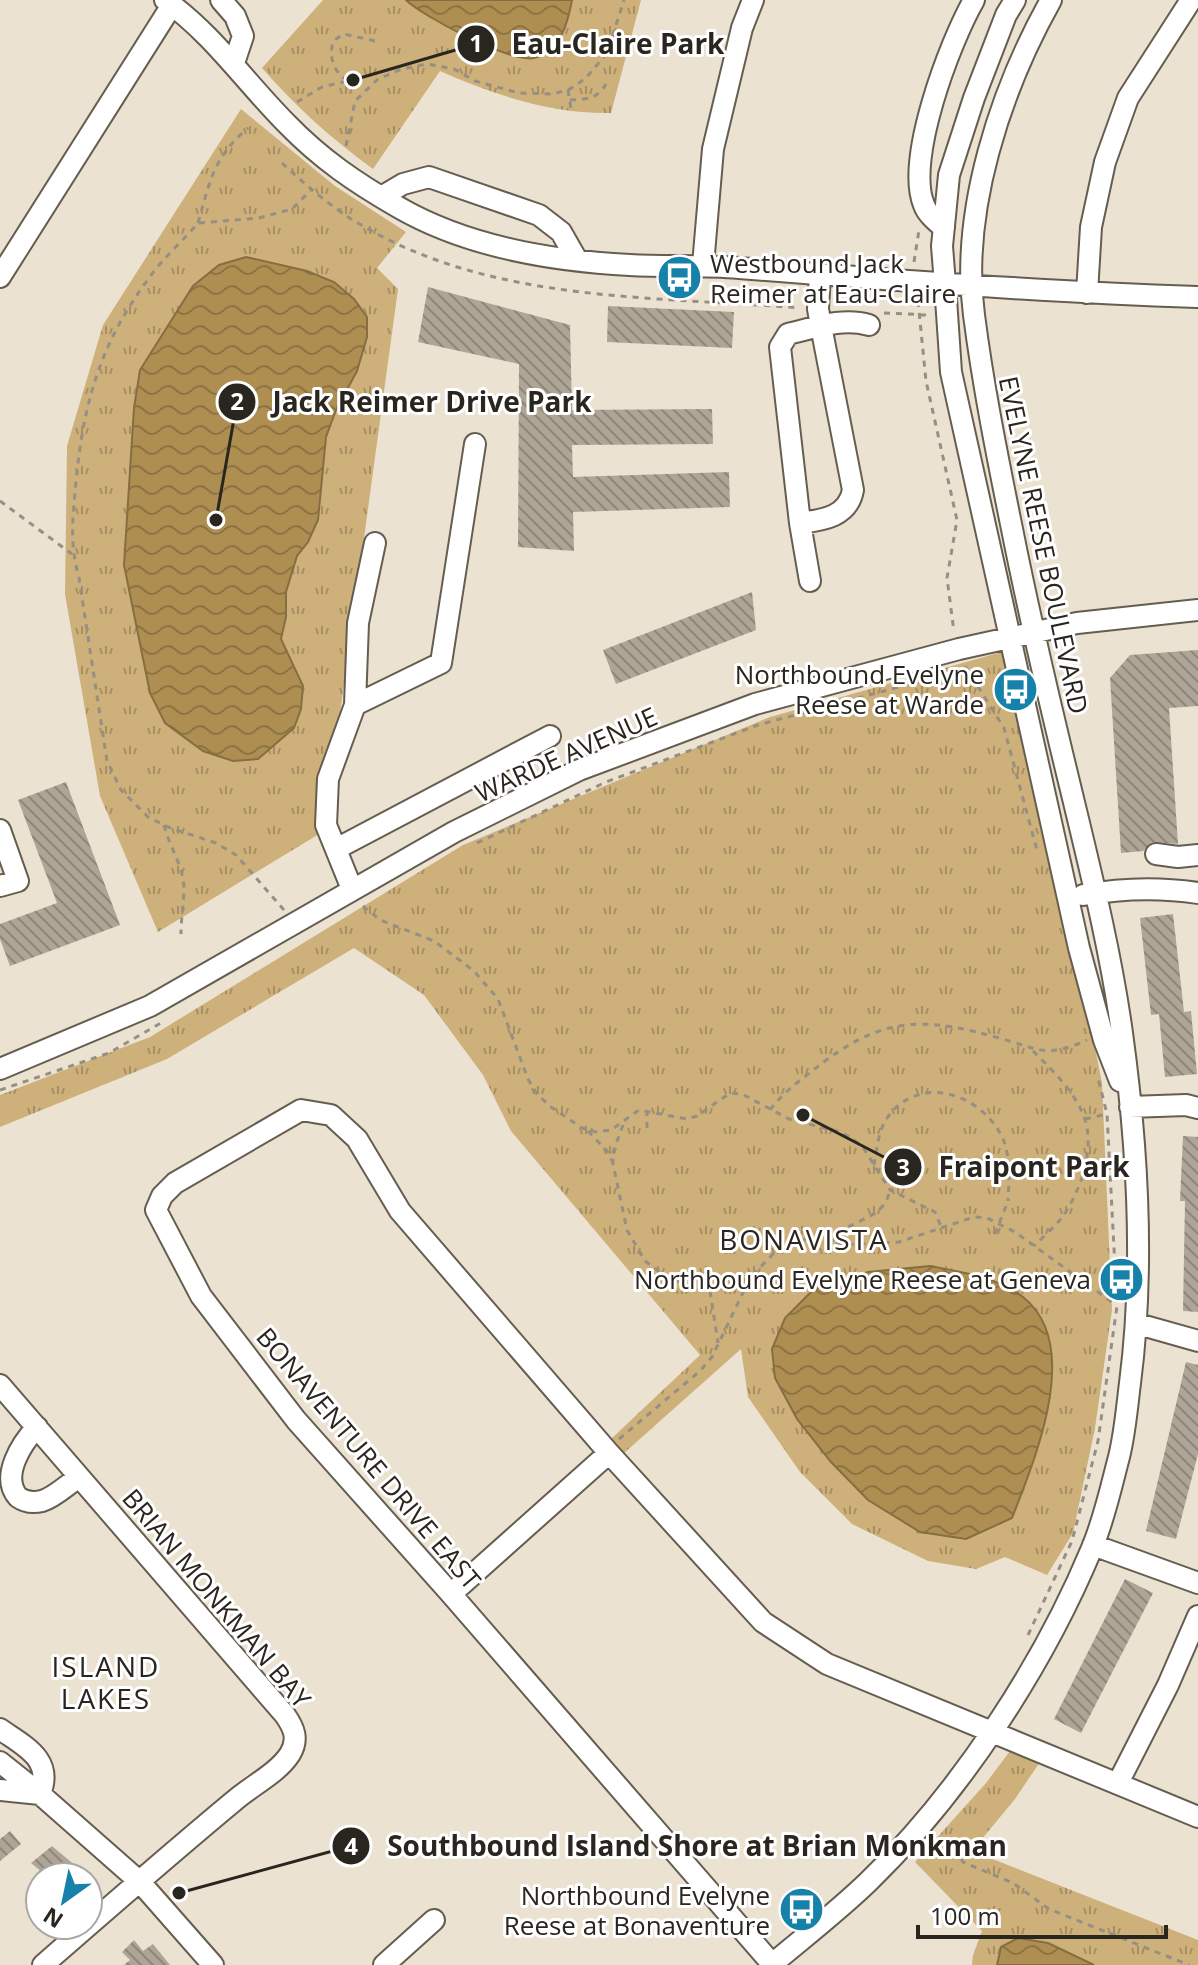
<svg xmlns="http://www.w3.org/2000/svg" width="1198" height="1965" font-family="'Open Sans',sans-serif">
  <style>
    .park { fill: url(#park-tufts) }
    .water { fill: url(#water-waves); stroke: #866e42; stroke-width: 2 }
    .building { fill: url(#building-back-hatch) }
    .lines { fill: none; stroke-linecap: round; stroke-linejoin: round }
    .minor-casing { stroke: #655d4f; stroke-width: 24 }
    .path { stroke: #968f83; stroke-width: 3; stroke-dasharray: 6 6; stroke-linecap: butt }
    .minor { stroke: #fff; stroke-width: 20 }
    .path-bridge { stroke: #968f83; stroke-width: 3; stroke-dasharray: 6 6; stroke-linecap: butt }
    .labels { text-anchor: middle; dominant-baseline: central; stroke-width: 6; stroke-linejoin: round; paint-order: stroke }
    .poi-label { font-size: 26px; fill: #29251f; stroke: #fff; text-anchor: end }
    .street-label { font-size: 26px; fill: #29251f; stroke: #fff }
    .neighbourhood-label { font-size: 28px; letter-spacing: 2px; fill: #29251f; stroke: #fff }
    .leader { fill: none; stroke: #29251f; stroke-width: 3 }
    .callout-dot { fill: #29251f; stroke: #fff; stroke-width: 3 }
    .mark-label { font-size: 24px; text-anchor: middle; font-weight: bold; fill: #fff }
    .callout-label { font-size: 28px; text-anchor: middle; font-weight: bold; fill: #29251f; stroke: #fff; stroke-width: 6; stroke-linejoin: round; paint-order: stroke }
  </style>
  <defs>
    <pattern id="park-tufts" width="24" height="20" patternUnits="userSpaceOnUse" patternTransform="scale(2)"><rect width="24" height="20" fill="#ceb07a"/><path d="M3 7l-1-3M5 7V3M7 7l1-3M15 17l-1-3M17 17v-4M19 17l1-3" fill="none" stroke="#a78f63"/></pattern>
    <pattern id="water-waves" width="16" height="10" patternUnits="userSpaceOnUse" patternTransform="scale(2)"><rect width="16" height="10" fill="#ae8e51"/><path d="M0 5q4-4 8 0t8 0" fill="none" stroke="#8e7443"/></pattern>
    <pattern id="building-back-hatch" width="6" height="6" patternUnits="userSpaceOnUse" patternTransform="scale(2)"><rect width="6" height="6" fill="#aea596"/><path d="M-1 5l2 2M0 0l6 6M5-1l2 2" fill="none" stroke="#8e867a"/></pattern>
  </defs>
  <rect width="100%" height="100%" fill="#ece2d2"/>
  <path class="park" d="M323,0H641L611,113C552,114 494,95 440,71L373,169C332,139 296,107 262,68Z
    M241,109L335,186L406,232L377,268L398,289L324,831L158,932L100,796L65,594L67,446L103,325Z
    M1016,648L1102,1083L1112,1310L1095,1428L1073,1533L1047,1575L1005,1557L976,1569L928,1561L852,1524L800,1472L748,1397L741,1349L623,1454L610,1440L700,1355L511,1131L483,1075L424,995L354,948L167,1059L0,1127V1095L150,1037L463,845L770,717Z
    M1013,1747L1042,1759L1015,1799L972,1851L1198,1940V1965H972L973,1955L982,1931L915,1862L986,1783Z"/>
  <path class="water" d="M406,0H572C568,22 560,53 534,58C511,63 422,16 406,0Z
    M246,257L307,271L334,282L354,299L367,317V337L357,371L336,410L326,437L318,520L308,542L297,556L286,592V617L281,639L303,686L301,709L294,728L258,759L233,761L203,751L165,723L150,693L124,565L134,408L140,370L193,286L219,265Z
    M930,1266C962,1272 996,1277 1023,1297C1084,1345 1034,1461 1012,1518L966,1539L920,1532L868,1500L831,1462L797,1419L775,1378L772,1349L785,1318L814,1289L868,1272Z
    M1018,1938L1048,1943L1094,1965H997L1001,1947Z"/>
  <path class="building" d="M428,287L570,325L572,410L712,409L713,444L572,445L573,477L729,472L730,507L573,512L574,551L518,547L519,364L418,342Z
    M608,306L734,312L732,348L607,342Z
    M752,592L756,630L616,684L603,650Z
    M1198,650V706L1169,708L1178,844L1152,842L1143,851L1121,853L1110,678L1130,655Z
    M66,782L120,925L10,966L0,939V924L57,903L18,800Z
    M1173,914L1184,1012L1191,1011L1197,1074L1165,1077L1159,1014L1151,1015L1140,918Z
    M1183,1136L1198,1137V1312L1183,1311L1185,1201H1180Z
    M1186,1362L1198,1365V1454L1176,1539L1146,1531Z
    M1125,1579L1153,1593L1081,1733L1054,1719Z
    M10,1831L21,1844L0,1861V1839Z
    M52,1846L77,1867L68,1877H48L31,1863Z
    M134,1940L143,1951L153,1944L170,1965H124L130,1960L122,1952Z"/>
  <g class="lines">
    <defs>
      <path id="minor" d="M165,0C213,34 246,83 287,124C321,159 356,183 398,207C467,247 551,261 630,265C666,267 702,265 739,268C891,280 1044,292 1197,297
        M221,0L235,16L243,36L234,63
        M1015,0L1006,15L974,98L949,175L942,246L945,284L951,372L1079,948L1104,1040L1120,1081
        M381,197L403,184L429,177L539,215L561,232L577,260
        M944,228C937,222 927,214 924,205C905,160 950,42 974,0
        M703,265L713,149L742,28L753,0
        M820,275L818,309L821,326L853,490C848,517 823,520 800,523L780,347L788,334C814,328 842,317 869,325
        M0,277L172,5
        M1087,293L1091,227L1105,162L1128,98L1191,0
        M800,523L810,581
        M355,705L358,623L375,543
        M0,830L18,881L0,886
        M336,849L550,736
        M1156,854L1178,857L1198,855
        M352,889L326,825L328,779L355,705L441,663L475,444
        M1083,895C1122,888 1159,887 1198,893
        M0,1069L150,1006L454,832L579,770L755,704L959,649L1077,623L1198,610
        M1130,1107L1186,1105L1198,1108
        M1138,1324L1198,1341
        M0,1385L285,1715C294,1728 299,1739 290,1754C278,1773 251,1786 234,1801C169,1855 106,1910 43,1965
        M37,1427C22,1443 0,1476 18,1497C25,1502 34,1503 42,1501C55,1497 68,1484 79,1477
        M1093,1545L1198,1583
        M451,1594L609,1453
        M0,1729C24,1746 54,1759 40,1794L0,1790
        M0,1762L40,1794L140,1882L213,1965
        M1118,1783L1168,1685L1198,1616
        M384,1965L434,1920
        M771,1965C803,1938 838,1911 868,1882C960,1793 1043,1666 1092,1548C1104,1520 1111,1487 1119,1457C1125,1433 1127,1407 1130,1383C1145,1267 1138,1149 1122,1033C1111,953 1091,873 1072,794C1050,704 1029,615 1011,524C997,455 983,385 974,315C960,211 1001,89 1051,0
        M773,1965L451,1594L296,1420L201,1296L156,1210L162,1196L175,1183L301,1110L331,1115L357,1139L400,1211L609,1453L763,1622L827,1664L1198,1817"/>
    </defs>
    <use href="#minor" class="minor-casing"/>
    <path class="path" d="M347,81C333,70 329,59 333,41L344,34L375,41
      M568,90L571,109
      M570,100C588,99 597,99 606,84
      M297,102L322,87L347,81L362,89
      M346,146L355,101L378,79L402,69L427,64L454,69L475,81L519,93L553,94L570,89L586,78L607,53L624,0
      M282,163C307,186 333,209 363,226C494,303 654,296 800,308
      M198,223C210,181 213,158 248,128
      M914,262L919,230
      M918,301L926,381L957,520L947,578L954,632
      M884,313L928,315
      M0,501L72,554
      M965,666L1004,728L1038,854
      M164,825C169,846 183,865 184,888C184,903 181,918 181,934
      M477,843L606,782L758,725L966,669
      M363,906L380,920L434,941L474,971L498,999L528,1079L537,1094L551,1107L582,1128L596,1132L611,1130L639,1110L687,1119L697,1116L730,1093L742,1094L789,1119L840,1132L853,1139L864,1149L890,1190L935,1212L942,1229
      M284,910L236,855L216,843L168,827L148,817L121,790L107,761L79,578C69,542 73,518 76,481C84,401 100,344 149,278C163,258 182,242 198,223L259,218L292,209L311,190
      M1033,1051C1052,1070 1073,1090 1083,1114C1097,1147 1080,1194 1060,1220C1052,1229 1042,1238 1034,1246
      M0,1090L109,1053L161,1023
      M647,1110V1129
      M770,1110C785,1090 806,1076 825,1061C887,1015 928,1018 999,1038C1040,1049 1045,1059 1087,1040
      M1085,1119L1107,1114
      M623,1125L613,1152V1164L627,1230L645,1261L665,1276L705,1291L719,1290L750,1278
      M588,1131L607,1151L613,1163
      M874,1165C877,1150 878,1131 887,1118C919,1072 983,1094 1003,1139C1011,1158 1009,1181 1008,1201
      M831,1243C846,1217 883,1224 890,1190
      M710,1291L718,1343
      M619,1439L700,1371L712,1357L750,1278L775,1252L796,1241L807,1239L841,1245L899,1242L974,1217L987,1218L1015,1232L1116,1305
      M1028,1635L1072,1541L1098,1441L1117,1306L1107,1114L1098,1078
      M948,1839L963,1862L1013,1883L1049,1909L1189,1965"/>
    <use href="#minor" class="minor"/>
    <path class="path-bridge" d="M995,1234L1008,1201"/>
  </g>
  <defs>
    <symbol id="bus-disc" viewBox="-11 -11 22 22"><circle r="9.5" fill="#1682aa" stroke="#fff"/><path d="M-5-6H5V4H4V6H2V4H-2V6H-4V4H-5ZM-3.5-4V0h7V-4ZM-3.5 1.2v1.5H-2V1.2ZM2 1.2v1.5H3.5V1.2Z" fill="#fff"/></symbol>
  </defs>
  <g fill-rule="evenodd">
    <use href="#bus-disc" x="654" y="252" width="51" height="51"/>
    <use href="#bus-disc" x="990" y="664" width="51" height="51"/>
    <use href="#bus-disc" x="1096" y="1254" width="51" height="51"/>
    <use href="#bus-disc" x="776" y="1884" width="51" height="51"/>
  </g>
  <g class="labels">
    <g class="poi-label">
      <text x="710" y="263" text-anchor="start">Westbound Jack<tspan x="710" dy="30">Reimer at Eau-Claire</tspan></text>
      <text x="984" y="674">Northbound Evelyne<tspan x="984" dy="30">Reese at Warde</tspan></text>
      <text x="1091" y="1279">Northbound Evelyne Reese at Geneva</text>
      <text x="770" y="1895">Northbound Evelyne<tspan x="770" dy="30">Reese at Bonaventure</tspan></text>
    </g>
    <g class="street-label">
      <text transform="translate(1044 545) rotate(78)">EVELYNE REESE BOULEVARD</text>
      <text transform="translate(566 754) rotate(-24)">WARDE AVENUE</text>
      <text transform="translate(369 1458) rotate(50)">BONAVENTURE DRIVE EAST</text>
      <text transform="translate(217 1598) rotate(50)">BRIAN MONKMAN BAY</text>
    </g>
    <g class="neighbourhood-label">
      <text x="804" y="1239">BONAVISTA</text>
      <text x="106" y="1666">ISLAND<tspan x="106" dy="32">LAKES</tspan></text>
    </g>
  </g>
  <path class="leader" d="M353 80L476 44M216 520L237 402M803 1115L903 1167M179 1893L351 1846"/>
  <g class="callout-dot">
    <circle cx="353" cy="80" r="8"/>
    <circle cx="216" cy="520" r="8"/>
    <circle cx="803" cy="1115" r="8"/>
    <circle cx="179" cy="1893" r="8"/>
    <circle cx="476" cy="44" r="20"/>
    <circle cx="237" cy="402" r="20"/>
    <circle cx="903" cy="1167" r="20"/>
    <circle cx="351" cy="1846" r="20"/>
  </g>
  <g class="mark-label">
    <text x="476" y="52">1</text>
    <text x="237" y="410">2</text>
    <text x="903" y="1176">3</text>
    <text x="351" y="1855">4</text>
  </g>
  <g class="callout-label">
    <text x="618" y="54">Eau-Claire Park</text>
    <text x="432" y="412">Jack Reimer Drive Park</text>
    <text x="1034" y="1177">Fraipont Park</text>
    <text x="697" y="1856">Southbound Island Shore at Brian Monkman</text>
  </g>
  <g transform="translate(64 1901) rotate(213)"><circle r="38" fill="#ffffff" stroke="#a9a8a5" stroke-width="2"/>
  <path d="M0-6L14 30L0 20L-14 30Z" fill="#1682aa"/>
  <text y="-12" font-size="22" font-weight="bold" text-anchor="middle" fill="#29251f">N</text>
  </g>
  <path d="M918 1925v12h248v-12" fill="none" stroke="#29251f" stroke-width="4"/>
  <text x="930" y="1925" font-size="24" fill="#29251f" stroke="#ffffff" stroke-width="6" paint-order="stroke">100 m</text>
</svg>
